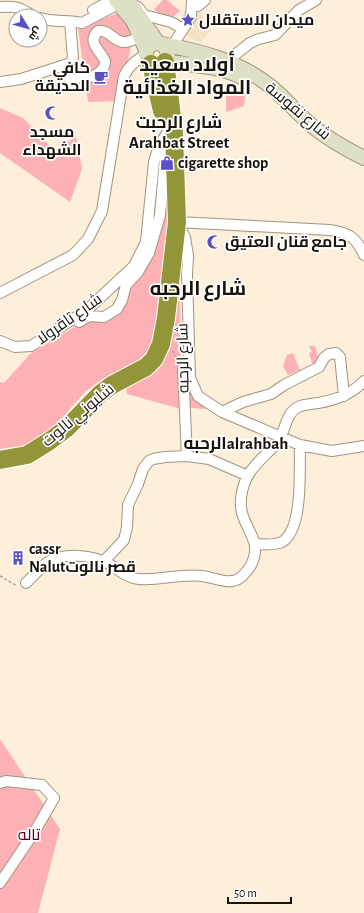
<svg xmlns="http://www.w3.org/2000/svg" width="364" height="913" font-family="'Alegreya Sans',Cairo,sans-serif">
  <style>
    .built { fill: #f4e2c5 }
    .green { fill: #feb1b4 }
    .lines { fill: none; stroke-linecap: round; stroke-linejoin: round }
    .street-casing { stroke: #a1947f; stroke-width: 12 }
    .secondary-casing { stroke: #a1947f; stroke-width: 16 }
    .highway-casing { stroke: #fff; stroke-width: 20 }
    .path { stroke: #b1a695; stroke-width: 1.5; stroke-dasharray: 3 2; stroke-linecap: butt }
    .street { stroke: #fff; stroke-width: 10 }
    .secondary { stroke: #dee0c4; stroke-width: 14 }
    .highway { stroke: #929639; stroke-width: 18 }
    .labels { text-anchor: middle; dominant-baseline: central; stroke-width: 3.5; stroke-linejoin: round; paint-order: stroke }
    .poi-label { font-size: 16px; font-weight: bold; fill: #18130b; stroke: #fefefe; text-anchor: start }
    .street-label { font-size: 16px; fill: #18130b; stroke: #fefefe }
    .park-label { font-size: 16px; fill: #5f0119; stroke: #fefefe }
    .neighbourhood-label { font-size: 17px; font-weight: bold; fill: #18130b; stroke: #fefefe }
    .district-label { font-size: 20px; font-weight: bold; fill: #18130b; stroke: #fefefe }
  </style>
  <rect width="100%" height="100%" fill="#fdefd9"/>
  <path class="built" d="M192,3L211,29L200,43L173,27Z"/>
  <path class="green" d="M163,0H167L180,11L166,22L154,9Z
    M124,11L121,14L130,31L132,40L120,101L88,102L78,28L83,25Z
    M236,90L246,91L244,106L226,112V94Z
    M0,108L23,118L54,150L76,137L82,169L70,202L0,153Z
    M168,181V247L155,334L148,352L142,358L101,380L85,392L52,429L30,445L0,449V382L4,383L30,354L74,327L114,307L131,282Z
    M174,271L180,272L181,409L127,394L125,383L152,372Z
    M309,346H315L319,362L313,366L309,353L312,352Z
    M293,353L300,370L288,375L283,366L287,355Z
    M189,393L206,409L193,408L186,406Z
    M0,739L60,829L38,913H0Z"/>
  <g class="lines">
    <defs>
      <path id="street" d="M192,5L198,6L205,0
        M0,7C16,6 20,7 33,16
        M138,7L144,15L171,22L183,29
        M93,10L113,0
        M40,18C54,23 69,19 82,23L124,1
        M172,46L191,17L192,0
        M227,61L250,43L259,39L275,35L299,10L316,0
        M71,63C74,67 77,73 81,76C89,82 106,71 105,61C101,51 86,42 98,31C109,29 114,42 124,42C130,42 135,39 140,37
        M69,79L84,77
        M0,82L21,79L71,63L73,57L70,22
        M177,222L330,230C349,233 356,237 364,255
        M179,226L185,237L188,256L187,275L190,378L198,396L222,412L300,445L332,451L364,446
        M0,293L73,255L88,239L102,211L124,76C129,65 136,61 146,54
        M79,322L89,316L104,317L117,309L122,300L126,285L138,272L149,253L160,215L167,136
        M0,341L15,347L31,346L87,310L134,266L146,242L154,162L159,146L167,133
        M183,369L187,456
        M222,412L243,402L271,394L284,385L319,367L324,358L329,354L336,353L340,357L344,396
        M255,544C264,544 274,546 282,542C304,529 299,468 300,445
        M104,561L124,540L127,527L128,505L138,484L143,469L149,461L153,459L165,457L187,456L209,459L248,476
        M26,583C33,576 40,568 48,562C64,552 93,555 109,564C119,570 127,578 139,579C160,581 181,573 202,576C214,577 229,586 240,578C244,575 247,571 250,567C263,543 248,534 242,513C239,501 242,488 247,477C255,462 271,452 280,438C286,428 286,413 298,407C304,404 312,404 318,403C336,400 352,394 364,381
        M0,783L6,781L42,785L54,798L35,831L0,883"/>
      <path id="secondary" d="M116,0L133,21L146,50V54L148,62C156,68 164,65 168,56L166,47C158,41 151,42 146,50
        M128,0L158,43
        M162,44C200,51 239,61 270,86C285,98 297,113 312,126C328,139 346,149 364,158
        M166,61C192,66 222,65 245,79"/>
      <path id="highway" d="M151,64L162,111
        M0,460L27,455L48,442L67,428L100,394L112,385L146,367L154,359L161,344L166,318L177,222L174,132L165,62"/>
    </defs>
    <use href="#street" class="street-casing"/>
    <use href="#secondary" class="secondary-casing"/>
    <use href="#highway" class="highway-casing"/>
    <path class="path" d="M172,351L174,352L177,363
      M0,576L17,586"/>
    <use href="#street" class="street"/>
    <use href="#secondary" class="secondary"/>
    <use href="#highway" class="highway"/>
  </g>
  <defs>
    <symbol id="sight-bare" viewBox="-9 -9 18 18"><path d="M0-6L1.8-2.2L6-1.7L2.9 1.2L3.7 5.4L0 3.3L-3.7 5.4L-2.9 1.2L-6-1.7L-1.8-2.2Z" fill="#594fc7" stroke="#fefefe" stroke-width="2.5" paint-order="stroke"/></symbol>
    <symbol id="cafe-bare" viewBox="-9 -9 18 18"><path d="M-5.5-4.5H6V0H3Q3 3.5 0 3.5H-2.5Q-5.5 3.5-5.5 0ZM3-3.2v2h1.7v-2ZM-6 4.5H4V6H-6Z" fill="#594fc7" stroke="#fefefe" stroke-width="2.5" paint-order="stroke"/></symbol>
    <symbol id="mosque-bare" viewBox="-9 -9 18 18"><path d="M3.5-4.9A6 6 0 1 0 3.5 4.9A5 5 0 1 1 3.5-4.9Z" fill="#594fc7" stroke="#fefefe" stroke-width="2.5" paint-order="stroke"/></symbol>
    <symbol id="shop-bare" viewBox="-9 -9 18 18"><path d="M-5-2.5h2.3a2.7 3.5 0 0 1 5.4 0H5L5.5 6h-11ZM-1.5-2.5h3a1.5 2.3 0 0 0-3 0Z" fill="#594fc7" stroke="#fefefe" stroke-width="2.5" paint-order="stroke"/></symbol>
    <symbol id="building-bare" viewBox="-9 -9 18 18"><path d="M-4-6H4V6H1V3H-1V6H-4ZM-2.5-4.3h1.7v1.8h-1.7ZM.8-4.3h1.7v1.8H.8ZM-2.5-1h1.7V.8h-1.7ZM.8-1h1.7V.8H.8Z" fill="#594fc7" stroke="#fefefe" stroke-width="2.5" paint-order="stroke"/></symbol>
  </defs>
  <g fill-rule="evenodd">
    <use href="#sight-bare" x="178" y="10" width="20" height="20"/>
    <use href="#cafe-bare" x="91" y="67" width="20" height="20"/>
    <use href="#mosque-bare" x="42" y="103" width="20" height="20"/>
    <use href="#shop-bare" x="157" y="153" width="20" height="20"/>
    <use href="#mosque-bare" x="204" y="232" width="20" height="20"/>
    <use href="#building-bare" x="8" y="548" width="20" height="20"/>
  </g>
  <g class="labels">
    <g class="poi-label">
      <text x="199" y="20">ميدان الاستقلال</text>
      <text x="90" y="68" text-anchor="end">كافي<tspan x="90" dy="18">الحديقة</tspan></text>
      <text x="52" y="132" text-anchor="middle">مسجد<tspan x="52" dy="18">الشهداء</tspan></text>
      <text x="178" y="163">cigarette shop</text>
      <text x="225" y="242">جامع قنان العتيق</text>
      <text x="29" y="549">cassr<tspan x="29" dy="18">Nalutقصر نالوت</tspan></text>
    </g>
    <g class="street-label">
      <text transform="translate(298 111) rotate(40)">شارع نفوسة</text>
      <text transform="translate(69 319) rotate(-35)">شارع تاقرولا</text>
      <text transform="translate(183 358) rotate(-91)">شارع الرحبه</text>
      <text transform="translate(78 415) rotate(-40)">شليوني نالوت</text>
    </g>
    <g class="park-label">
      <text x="29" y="835">تاله</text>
    </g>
    <g class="neighbourhood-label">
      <text x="179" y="122">شارع الرحبت<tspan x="179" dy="20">Arahbat Street</tspan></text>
      <text x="236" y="443">الرحبهalrahbah</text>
    </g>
    <g class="district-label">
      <text x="187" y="65">أولاد سعيد<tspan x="187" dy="23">المواد الغذائية</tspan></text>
      <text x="198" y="289">شارع الرحبه</text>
    </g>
  </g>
  <g transform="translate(28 28) rotate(127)"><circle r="19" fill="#fefefe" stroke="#a2a09d"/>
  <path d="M0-3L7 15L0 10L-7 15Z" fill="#594fc7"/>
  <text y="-6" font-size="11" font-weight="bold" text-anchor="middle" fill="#18130b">ش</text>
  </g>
  <path d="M228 897v6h63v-6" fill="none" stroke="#18130b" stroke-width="2"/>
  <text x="234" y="897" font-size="12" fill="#18130b" stroke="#fefefe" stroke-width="3" paint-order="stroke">50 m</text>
</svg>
